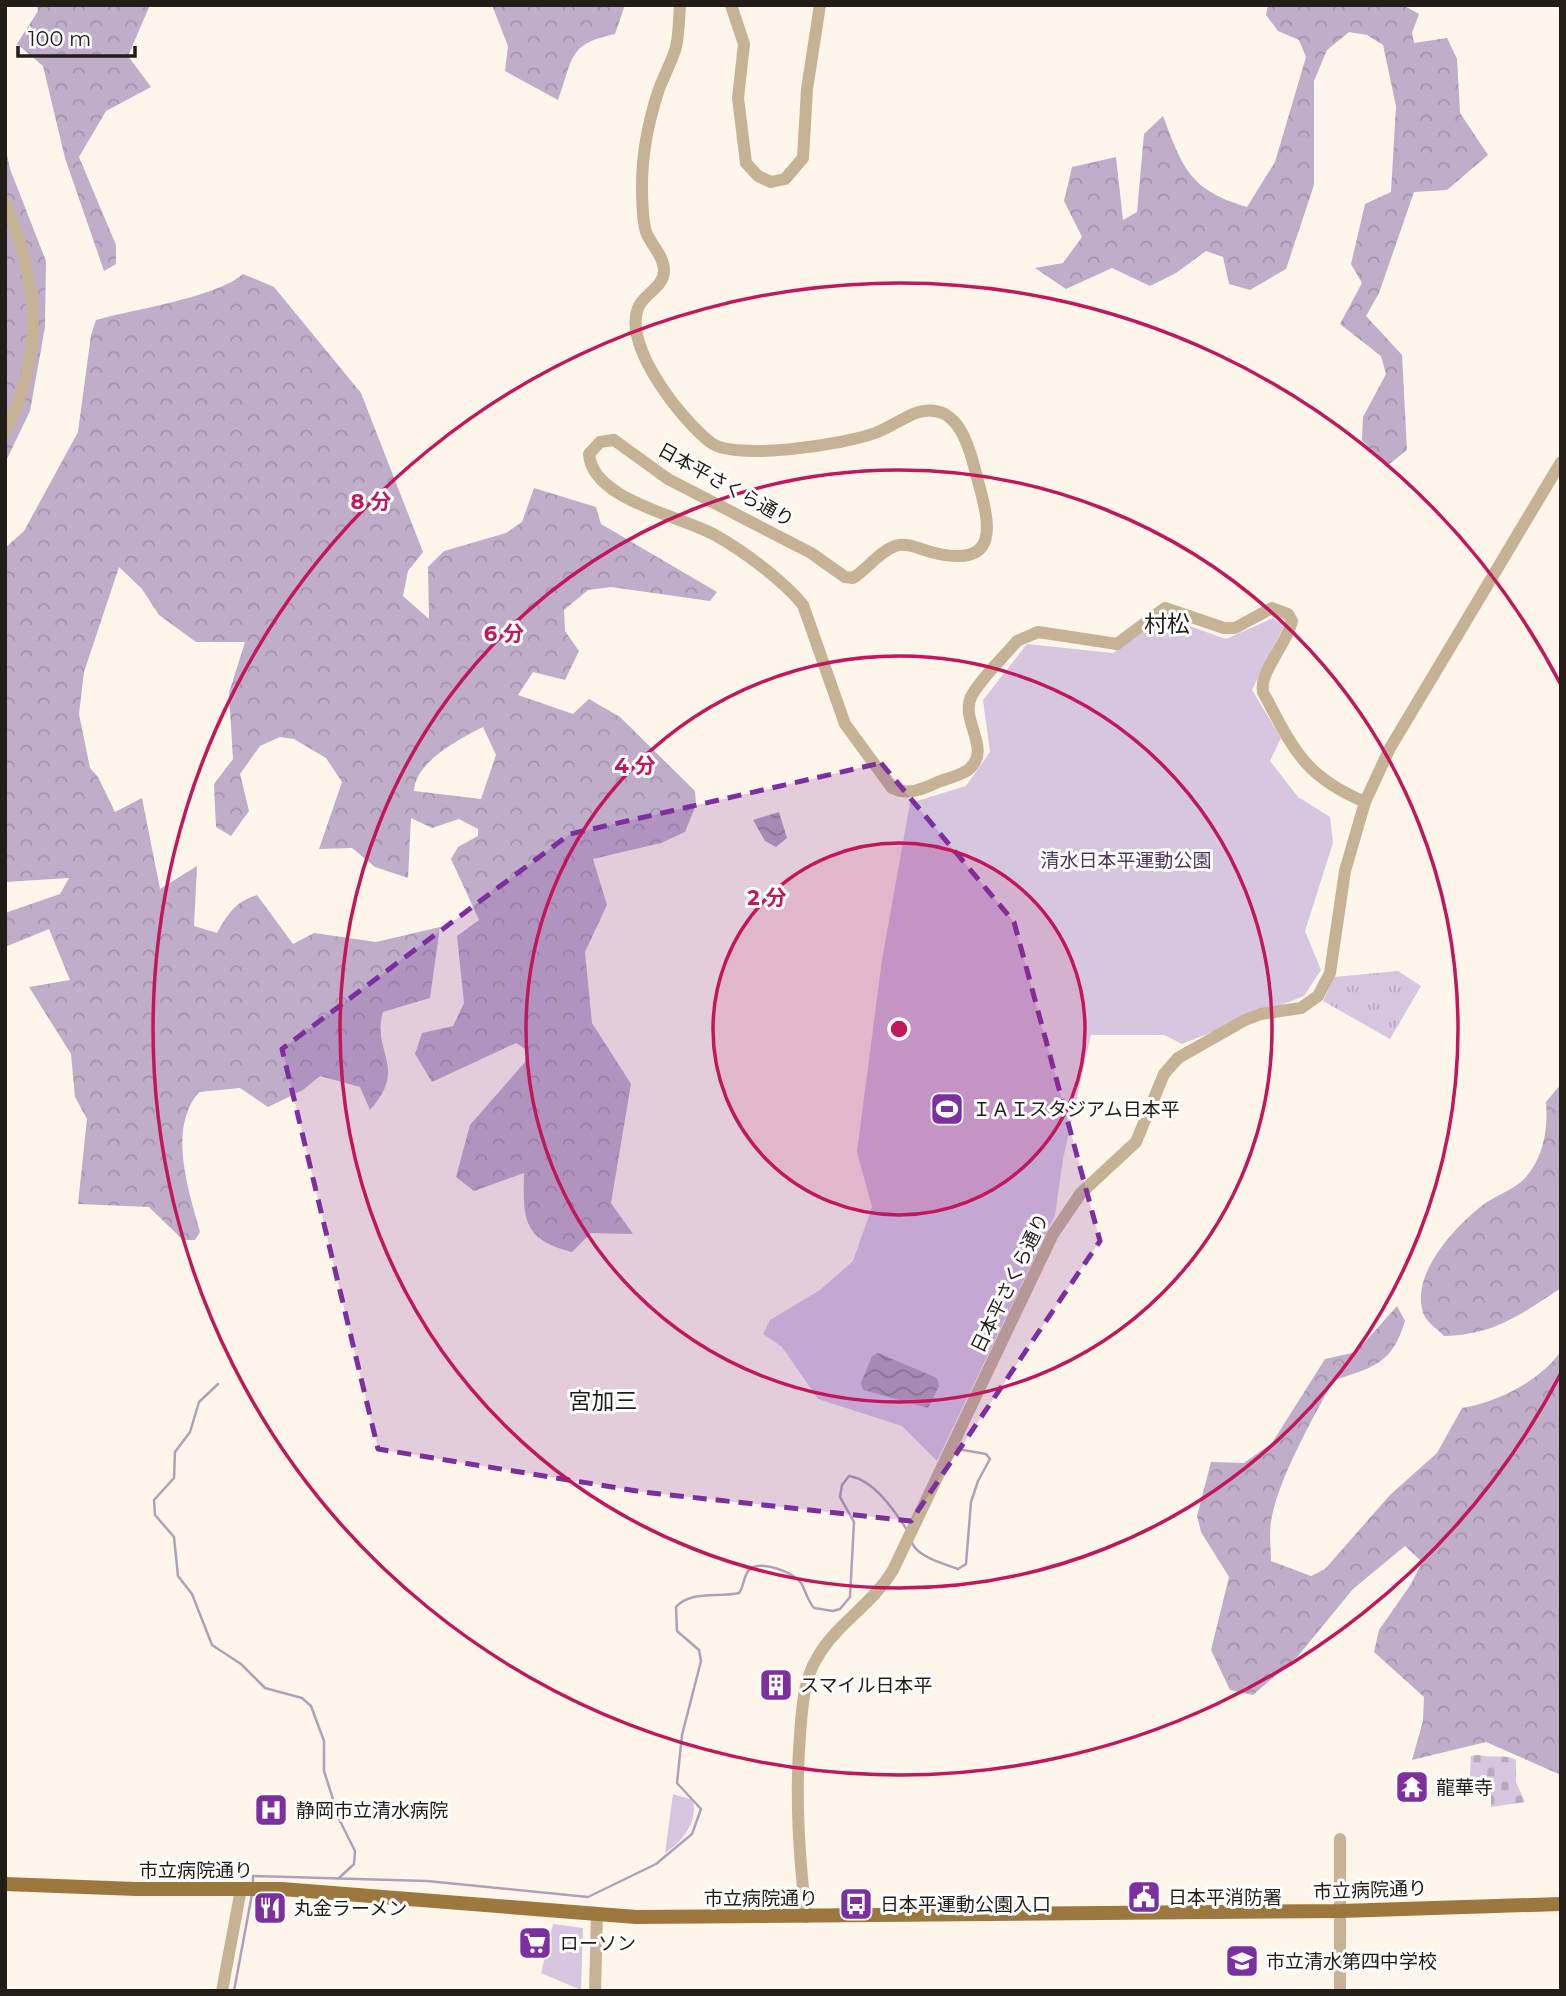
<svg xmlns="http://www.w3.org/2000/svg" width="1566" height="1996" font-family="Montserrat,'Noto Sans JP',sans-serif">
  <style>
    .grass { fill: url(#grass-tufts) }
    .forest { fill: url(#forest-crowns); fill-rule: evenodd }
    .cemetery { fill: url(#cemetery-stones) }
    .park { fill: #d6c6e0 }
    .water { fill: url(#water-waves) }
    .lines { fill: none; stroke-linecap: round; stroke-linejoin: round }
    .stream { stroke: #b2a0bb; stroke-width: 2.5 }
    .minor { stroke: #c6b395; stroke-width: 12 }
    .major { stroke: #9c783f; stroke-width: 14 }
    .marked { fill: #7d2e9f; fill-opacity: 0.2; stroke: #7d2e9f; stroke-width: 5; stroke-dasharray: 14 9; stroke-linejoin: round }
    .ring { fill: none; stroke: #c2185b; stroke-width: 3.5 }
    .labels { text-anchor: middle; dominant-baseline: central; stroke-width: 6; stroke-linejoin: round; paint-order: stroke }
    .street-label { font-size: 19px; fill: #221d16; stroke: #fff }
    .park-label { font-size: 19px; fill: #4f355c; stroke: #fff }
    .poi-label { font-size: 19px; fill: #221d16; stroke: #fff; text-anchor: start }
    .quarter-label { font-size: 23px; fill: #221d16; stroke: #fff }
    .centre { fill: #c2185b; stroke: #fff; stroke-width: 3.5 }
    .ring-label { font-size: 21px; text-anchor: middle; font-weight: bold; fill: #c2185b; stroke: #fff; stroke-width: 6; stroke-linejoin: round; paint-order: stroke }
  </style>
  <defs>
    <pattern id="grass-tufts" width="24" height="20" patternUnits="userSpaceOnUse" patternTransform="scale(1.75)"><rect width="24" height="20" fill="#d6c6e0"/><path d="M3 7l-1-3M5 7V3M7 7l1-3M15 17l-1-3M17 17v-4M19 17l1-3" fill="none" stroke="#b7aabf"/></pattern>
    <pattern id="forest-crowns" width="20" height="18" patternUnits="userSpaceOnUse" patternTransform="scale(1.75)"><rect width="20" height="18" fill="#bfadc9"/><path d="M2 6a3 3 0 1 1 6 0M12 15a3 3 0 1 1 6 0" fill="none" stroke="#a494ac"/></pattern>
    <pattern id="cemetery-stones" width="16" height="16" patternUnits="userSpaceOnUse" patternTransform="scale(1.75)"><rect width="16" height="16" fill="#d6c6e0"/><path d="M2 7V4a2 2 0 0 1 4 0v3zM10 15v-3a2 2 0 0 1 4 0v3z" fill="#b7aabf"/></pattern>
    <pattern id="water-waves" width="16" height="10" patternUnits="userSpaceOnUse" patternTransform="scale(1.75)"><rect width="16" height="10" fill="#b2a0bb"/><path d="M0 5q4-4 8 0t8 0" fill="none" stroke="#908297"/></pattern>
  </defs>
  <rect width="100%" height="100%" fill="#fef6ea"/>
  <path class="grass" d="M1398,971L1421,986L1390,1039L1323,1001L1334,977Z"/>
  <path class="forest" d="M37,5H150L128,56L151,87L106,111L79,157L116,245V264L104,271L65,158L43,66L17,44L38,11Z
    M492,5H625L615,34C567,44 574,58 558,100L505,71L508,46Z
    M1268,5H1403L1419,14L1412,33L1414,43L1447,38L1457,59L1460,113L1488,155L1447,190L1414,192L1379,293L1366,316L1402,355L1407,450L1387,466L1362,440L1363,417L1386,374L1381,356L1340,324L1362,283L1351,264L1365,204L1391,192L1396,106L1383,45L1367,35L1349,32L1327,50L1314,81V185L1286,269L1250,290L1229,284L1223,257L1206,251L1176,273L1150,286L1112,268L1066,289L1035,268L1063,263L1082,237L1064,201L1072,167L1116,157L1123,220L1137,212L1144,134L1163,116C1183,169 1190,190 1247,207L1275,162L1306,57L1299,40L1278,31L1266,15Z
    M5,145L10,169L46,261L45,327L30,411L5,463Z
    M243,274L274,287L361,393L423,552L408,571L403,596L429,619L428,567L444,551L506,533L522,522L534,488L596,507L601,524L717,592L710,601L611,587L588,590L564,610L565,631L579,651L565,680L533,672L518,695L573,714L589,699L620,717L695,791L696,805L685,832L661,843L593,859L607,905L585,952L592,1023L631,1084L611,1203L633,1234L591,1233L572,1252C522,1240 523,1218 524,1173L474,1191L456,1177L470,1125L525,1062L527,1050L516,1043L432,1082L415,1054L422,1033L453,1026L464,1003L457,936L479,920L451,859L458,847L478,836V829L459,819L432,828L411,818L408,878L375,867L352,848L319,849L342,782L326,758L294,739L280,737L260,746L240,774L249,811L231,836L216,827L214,784L233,759L229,693L245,642H196L159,615L142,589L119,567L84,672L79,714L90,768L98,777L115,812L142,798L160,889L197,866L194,926L217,933C228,914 235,902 257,895L293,944L314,933L376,942L440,927L430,998L383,1012C371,1053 409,1066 370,1110L360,1087L320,1076L303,1090L268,1107L240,1088L199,1092C167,1129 189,1191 200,1232L195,1240H183L149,1207L78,1204L87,1119L75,1097L71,1054L29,987L70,980L49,929L5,947V913L60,894L69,878L5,882V548L24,531L78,432L91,335L96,320C134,309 215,298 243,274ZM483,727L496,755L481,799L414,791C415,762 459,739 483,727Z
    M1561,1084V1288C1520,1315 1494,1335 1444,1336C1439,1330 1429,1324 1425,1317C1406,1278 1456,1225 1484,1204C1497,1195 1515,1189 1525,1178C1544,1157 1548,1129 1546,1102Z
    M1397,1306L1405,1321C1391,1366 1374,1366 1333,1381C1313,1418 1277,1481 1271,1522C1269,1534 1271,1548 1271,1561L1311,1576L1325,1569L1390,1495L1437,1453L1462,1408C1498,1402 1540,1381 1561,1351V1775L1486,1742L1412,1760L1423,1721L1424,1697L1374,1652L1379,1630L1411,1584L1422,1562L1405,1546L1353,1589L1298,1656L1253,1695L1230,1690L1211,1650L1229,1577L1201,1532L1197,1516L1211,1462L1244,1463L1272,1443L1325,1359L1356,1352Z"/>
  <path class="cemetery" d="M1478,1755C1490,1758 1506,1754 1516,1760V1782L1525,1802L1491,1807V1794H1469L1471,1756Z"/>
  <path class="park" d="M1164,617L1226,639L1273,618L1284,626L1252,690L1281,738L1270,761L1298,797L1330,817L1333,843L1305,931L1321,970L1304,996L1182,1044L1164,1035H1091L1063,1159L1055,1215L937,1461L902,1426L818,1399L782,1347L763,1334L770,1320L820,1290L853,1261L872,1207L857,1152L882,960L910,803L966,786L990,752L983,700L1027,644L1113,653Z
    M673,1794L693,1800C698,1822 683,1841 665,1853Z
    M553,1924L583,1928L581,1990L541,1973Z"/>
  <path class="water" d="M779,812L787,838L776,847L765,841L753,820Z
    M878,1353L937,1378L939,1386L928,1408L863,1390L861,1383L872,1356Z"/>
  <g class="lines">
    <path class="stream" d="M218,1384L199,1402L190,1432L175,1452L174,1478L154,1500L155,1515L174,1537L178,1576L192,1594L212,1645L241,1664L265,1688L302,1698L311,1706L324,1741V1771L340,1821L355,1851L354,1864L338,1879
      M912,1543C918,1557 944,1564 958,1569L966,1564L971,1502L978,1481L990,1459L986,1454L963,1450
      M253,1884V1876L427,1881L588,1897L656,1864L692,1834L701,1809L677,1783L682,1735L701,1661L699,1650L677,1631L676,1607C691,1590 718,1598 739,1593C745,1585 743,1575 750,1569C761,1560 793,1572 801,1583C806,1591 807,1600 814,1608L833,1611L840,1609L850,1597L854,1522L840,1497L842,1485L849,1476C874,1480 894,1510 907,1530
      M234,1991L252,1894"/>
    <path class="minor" d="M680,5C679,19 679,34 676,47C672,62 663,77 658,92C649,120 642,155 642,185C642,199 642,219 646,232C651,245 664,256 664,270C664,288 644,293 638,308C623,347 682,420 710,442C734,462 846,444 875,433C888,428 900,420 913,414C952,399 966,435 974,466C985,510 1011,573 931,552C920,549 906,542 895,546C879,552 867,569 853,578L845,577L811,553L668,479L614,440L600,442L589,454C592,500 681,516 715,535C742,550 784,581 803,605L845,724L892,788C908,796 923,789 938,782C948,778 959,776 968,770C994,749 958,720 972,695C983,676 1003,658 1017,641L1038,632L1117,644L1165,608L1224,628H1235L1272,608L1288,614L1292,621C1287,644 1259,672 1263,692C1293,748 1303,776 1365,802L1345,871L1330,973L1318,996L1301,1008L1261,1014L1245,1020L1178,1058L1164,1074L1136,1142L1081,1193L1053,1234L893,1570C872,1605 836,1624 817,1658C803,1681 802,1709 800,1735C795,1797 799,1855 806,1917
      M731,5L744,44L738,98L746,163L758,176L771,182L785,179L803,158L807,89L820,5
      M5,202C39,285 45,351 5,433
      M1365,802L1390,748L1561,462
      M1340,1839V1991
      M222,1991L241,1889
      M595,1991L597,1914"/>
    <path class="major" d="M5,1884L136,1889H282L636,1917L1341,1911L1561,1904"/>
  </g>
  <path class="marked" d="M881,763L1014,922L1100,1241L911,1521L643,1492L378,1449L282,1049L570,834Z"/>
  <circle cx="899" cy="1029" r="186" fill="#c2185b" fill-opacity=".12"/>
  <g class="ring">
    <circle cx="899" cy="1029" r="186"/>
    <circle cx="899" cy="1029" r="373"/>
    <circle cx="899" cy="1029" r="559"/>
    <path d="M1561 1373A746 746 0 1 1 1561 685"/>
  </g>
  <defs>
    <symbol id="stadium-square" viewBox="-11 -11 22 22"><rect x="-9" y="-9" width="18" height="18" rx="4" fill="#7d2e9f" stroke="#fff"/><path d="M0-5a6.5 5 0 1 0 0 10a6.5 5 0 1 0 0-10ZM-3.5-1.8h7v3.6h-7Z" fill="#fff"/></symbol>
    <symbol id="building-square" viewBox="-11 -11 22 22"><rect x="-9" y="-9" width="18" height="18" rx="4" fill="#7d2e9f" stroke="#fff"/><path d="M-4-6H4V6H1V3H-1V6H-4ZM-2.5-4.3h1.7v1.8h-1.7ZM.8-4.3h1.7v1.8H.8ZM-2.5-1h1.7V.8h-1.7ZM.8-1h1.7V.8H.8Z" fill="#fff"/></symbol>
    <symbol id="temple-square" viewBox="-11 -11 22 22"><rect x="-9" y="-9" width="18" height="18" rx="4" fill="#7d2e9f" stroke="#fff"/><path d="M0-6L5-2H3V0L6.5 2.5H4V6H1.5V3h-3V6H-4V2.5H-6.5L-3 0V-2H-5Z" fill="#fff"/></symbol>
    <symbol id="hospital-square" viewBox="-11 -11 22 22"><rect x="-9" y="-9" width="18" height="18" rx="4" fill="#7d2e9f" stroke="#fff"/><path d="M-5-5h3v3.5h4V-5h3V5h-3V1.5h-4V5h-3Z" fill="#fff"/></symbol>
    <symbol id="civic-square" viewBox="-11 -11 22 22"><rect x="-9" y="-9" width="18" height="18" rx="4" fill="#7d2e9f" stroke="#fff"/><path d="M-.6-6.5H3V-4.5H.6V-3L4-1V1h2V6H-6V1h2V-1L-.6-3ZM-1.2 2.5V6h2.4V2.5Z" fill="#fff"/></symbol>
    <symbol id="bus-square" viewBox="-11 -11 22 22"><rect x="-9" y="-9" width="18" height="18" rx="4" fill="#7d2e9f" stroke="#fff"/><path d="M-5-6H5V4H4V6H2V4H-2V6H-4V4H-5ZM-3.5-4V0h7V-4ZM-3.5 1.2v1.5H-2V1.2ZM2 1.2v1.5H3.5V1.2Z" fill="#fff"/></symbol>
    <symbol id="restaurant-square" viewBox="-11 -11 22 22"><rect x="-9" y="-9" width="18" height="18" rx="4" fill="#7d2e9f" stroke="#fff"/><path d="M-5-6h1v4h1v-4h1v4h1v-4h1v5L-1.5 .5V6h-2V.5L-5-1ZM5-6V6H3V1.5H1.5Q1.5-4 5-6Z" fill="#fff"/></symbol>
    <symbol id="supermarket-square" viewBox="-11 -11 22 22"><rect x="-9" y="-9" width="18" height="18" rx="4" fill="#7d2e9f" stroke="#fff"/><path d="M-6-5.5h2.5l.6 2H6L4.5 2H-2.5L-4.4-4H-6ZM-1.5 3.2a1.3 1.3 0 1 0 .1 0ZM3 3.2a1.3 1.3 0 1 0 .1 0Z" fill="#fff"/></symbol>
    <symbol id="school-square" viewBox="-11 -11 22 22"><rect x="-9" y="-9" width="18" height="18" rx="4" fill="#7d2e9f" stroke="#fff"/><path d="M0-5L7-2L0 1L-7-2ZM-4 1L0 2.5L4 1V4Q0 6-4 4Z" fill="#fff"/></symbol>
  </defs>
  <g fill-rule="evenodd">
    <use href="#stadium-square" x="928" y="1090" width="38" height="38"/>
    <use href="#building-square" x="757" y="1666" width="38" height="38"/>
    <use href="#temple-square" x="1393" y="1768" width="38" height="38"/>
    <use href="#hospital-square" x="252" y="1791" width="38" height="38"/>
    <use href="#civic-square" x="1125" y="1878" width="38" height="38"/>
    <use href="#bus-square" x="837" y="1885" width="38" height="38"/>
    <use href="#restaurant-square" x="251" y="1889" width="38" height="38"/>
    <use href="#supermarket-square" x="516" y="1924" width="38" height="38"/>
    <use href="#school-square" x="1223" y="1942" width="38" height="38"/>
  </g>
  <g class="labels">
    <g class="street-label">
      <text transform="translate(726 485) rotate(29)">日本平さくら通り</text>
      <text transform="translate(1010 1283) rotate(-64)">日本平さくら通り</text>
      <text x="196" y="1870">市立病院通り</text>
      <text transform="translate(1370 1890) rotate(-2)">市立病院通り</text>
      <text x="761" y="1898">市立病院通り</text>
    </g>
    <g class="park-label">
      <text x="1126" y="860">清水日本平運動公園</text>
    </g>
    <g class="poi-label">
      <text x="972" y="1109">ＩＡＩスタジアム日本平</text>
      <text x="800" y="1685">スマイル日本平</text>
      <text x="1436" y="1787">龍華寺</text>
      <text x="296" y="1810">静岡市立清水病院</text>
      <text x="1168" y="1897">日本平消防署</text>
      <text x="880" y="1904">日本平運動公園入口</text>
      <text x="294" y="1908">丸金ラーメン</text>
      <text x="560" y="1943">ローソン</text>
      <text x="1266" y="1961">市立清水第四中学校</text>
    </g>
    <g class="quarter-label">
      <text x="1167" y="624">村松</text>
      <text x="603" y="1401">宮加三</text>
    </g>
  </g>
  <circle cx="899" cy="1029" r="10" class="centre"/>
  <g class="ring-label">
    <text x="371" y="509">8 分</text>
    <text x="504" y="641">6 分</text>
    <text x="635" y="773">4 分</text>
    <text x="767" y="905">2 分</text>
  </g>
  <rect width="1566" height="1996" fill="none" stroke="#221d16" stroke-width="14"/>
  <path d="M18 46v10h117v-10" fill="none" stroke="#221d16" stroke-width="3.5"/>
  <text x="28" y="46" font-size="21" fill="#221d16" stroke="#ffffff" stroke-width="5" paint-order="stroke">100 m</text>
</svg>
